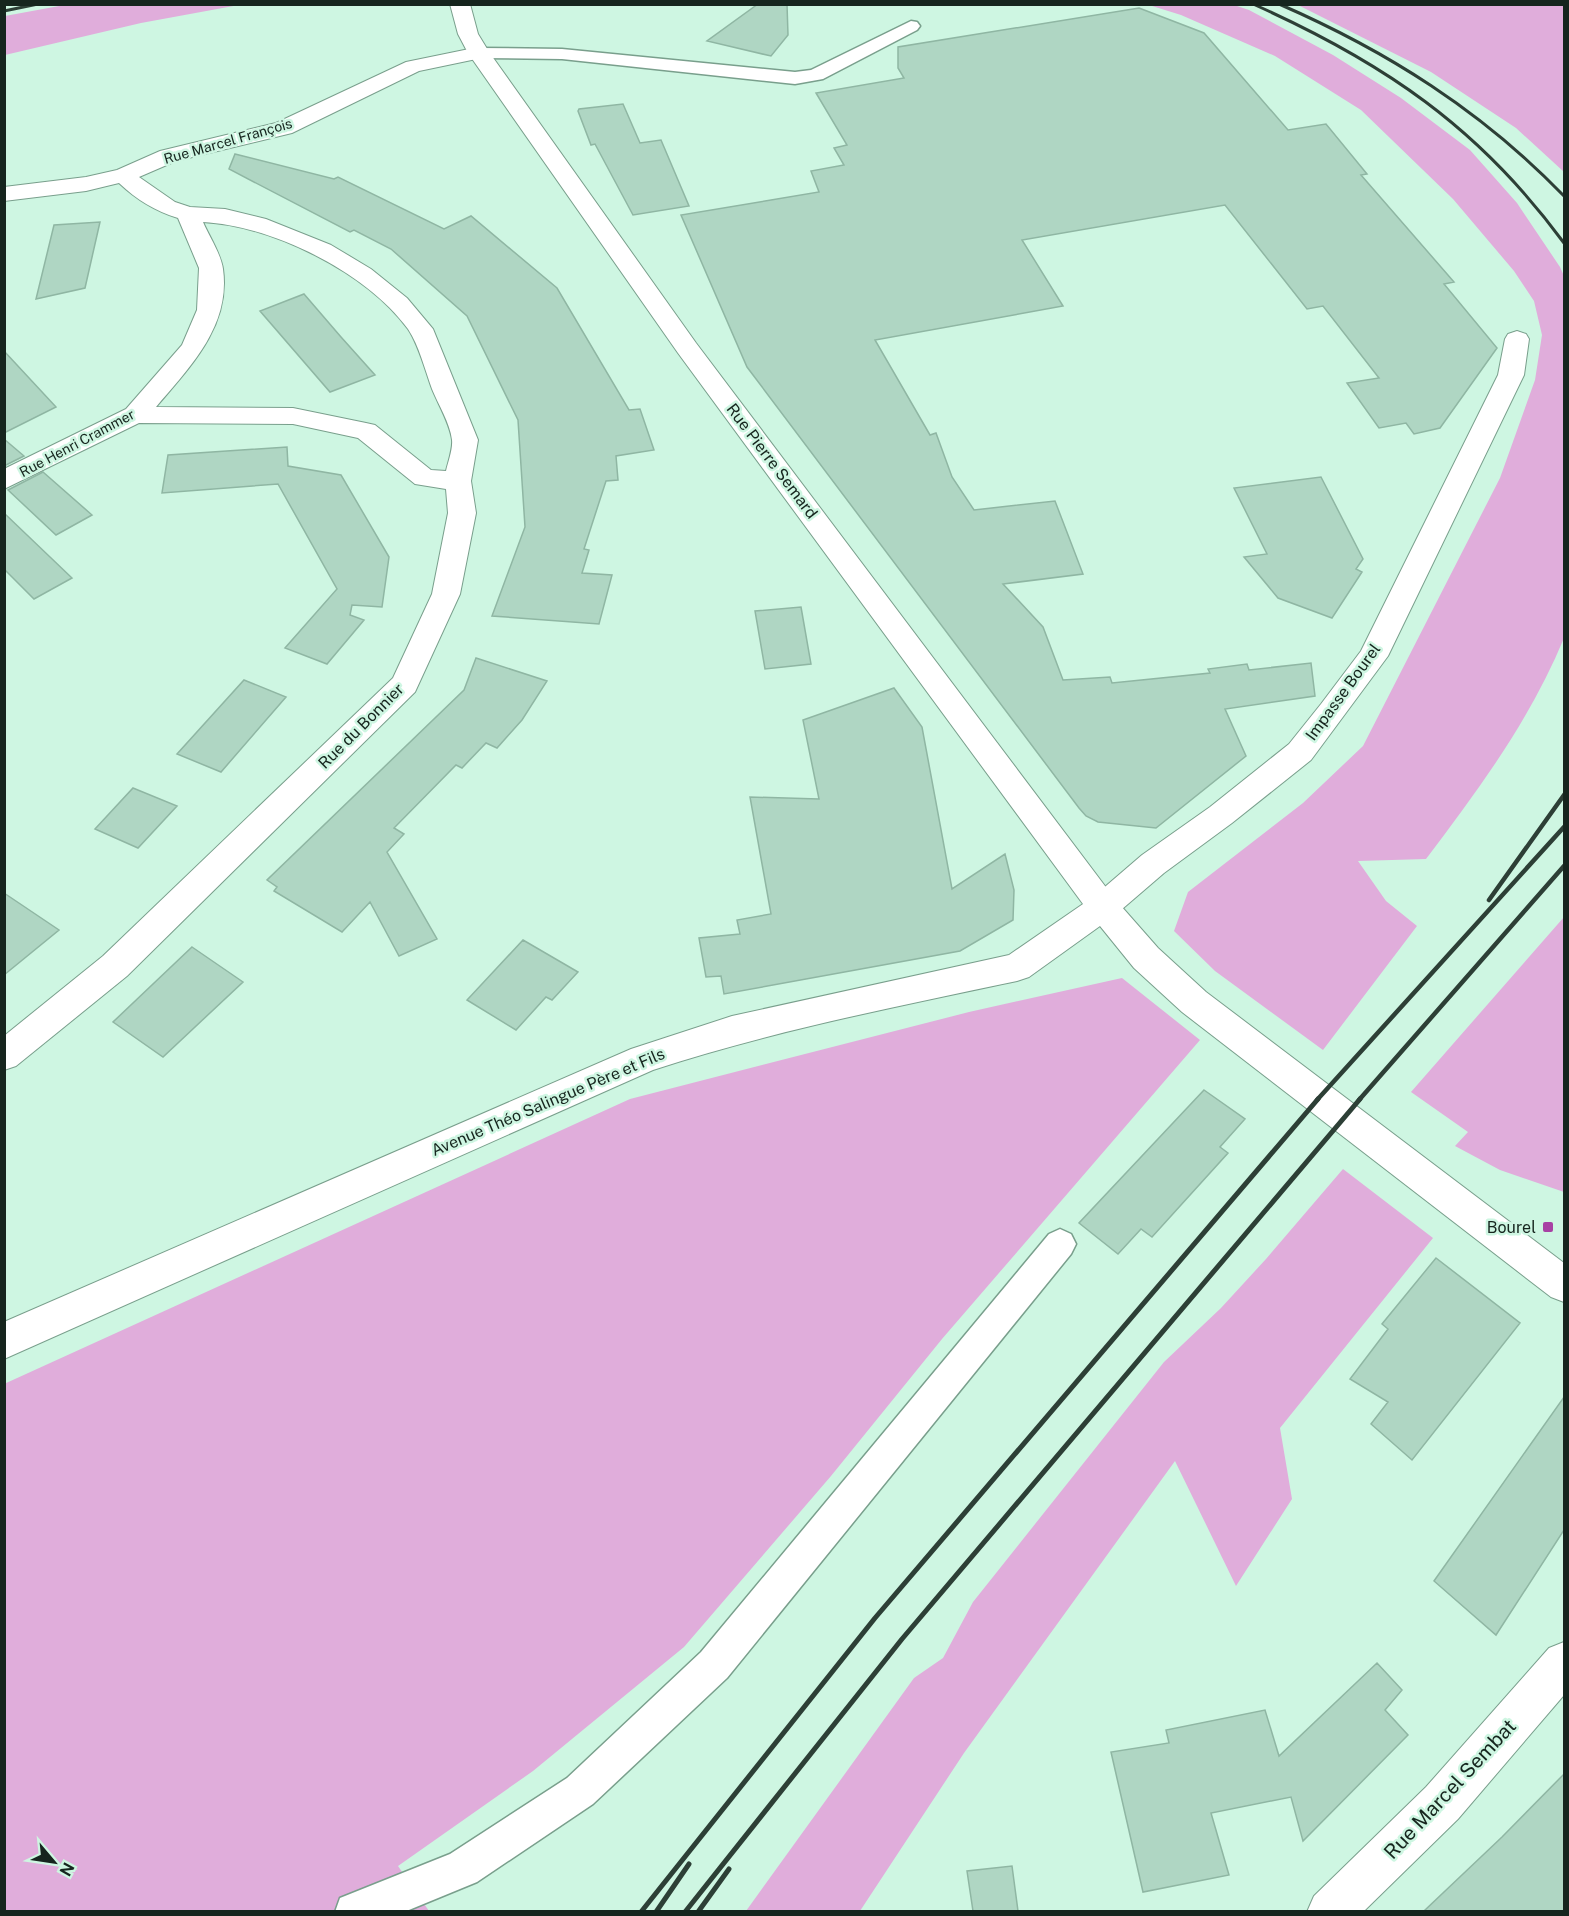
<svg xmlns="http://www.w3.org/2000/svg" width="1569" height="1916" font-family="'Public Sans',sans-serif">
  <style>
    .green { fill: #e0addb }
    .building { fill: #afd6c3; stroke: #8fb6a3; stroke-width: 1.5 }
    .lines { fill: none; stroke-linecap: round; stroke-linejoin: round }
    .lane-casing { stroke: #799f8c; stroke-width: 3 }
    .street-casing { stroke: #799f8c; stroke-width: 2 }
    .secondary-casing { stroke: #799f8c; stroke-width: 2 }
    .lane { fill: #fff; fill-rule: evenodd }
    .street { fill: #fff; fill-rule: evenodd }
    .secondary { fill: #fff; fill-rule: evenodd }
    .rail-far2 { stroke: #2d3f36; stroke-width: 3 }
    .rail-far1 { stroke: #2d3f36; stroke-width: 4.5 }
    .rail { stroke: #2d3f36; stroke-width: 5 }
    .poi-dot { fill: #a841a4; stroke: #cef6e2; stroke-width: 2 }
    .labels { text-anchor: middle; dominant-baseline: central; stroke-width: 5; stroke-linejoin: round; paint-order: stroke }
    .far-street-label { font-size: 14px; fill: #16251e; stroke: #cef6e2 }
    .street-label { font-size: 16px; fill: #16251e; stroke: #cef6e2 }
    .poi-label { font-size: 16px; fill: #16251e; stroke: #cef6e2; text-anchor: end }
    .near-street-label { font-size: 20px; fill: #16251e; stroke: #cef6e2 }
  </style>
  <rect width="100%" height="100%" fill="#cef6e2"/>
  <path class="green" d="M70,4H239V5L141,23L5,55V16Z
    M1149,5H1234L1249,10L1333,55L1401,98L1470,150L1517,203L1560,267L1564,276V638C1530,720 1479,789 1426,859L1358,861L1386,901L1417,926L1323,1050L1215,971L1174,931L1188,892L1303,803L1363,746L1500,478L1535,380L1542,335L1534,301L1514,271L1453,199L1361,110L1275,56L1181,15Z
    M1298,5H1564V172L1516,128L1431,72Z
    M1564,917V1192L1500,1170L1455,1146L1468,1132L1411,1092Z
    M1122,978L1200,1040L942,1339L831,1476L684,1647L533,1771L398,1866L429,1911H5L4,1384L630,1099L969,1012Z
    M1343,1169L1433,1238L1280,1428L1292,1499L1236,1586L1175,1461L964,1753L860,1911H746L914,1678L943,1658L973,1602L1164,1362L1221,1308L1266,1259Z"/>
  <path class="building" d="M758,4H787L788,35L771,56L707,41Z
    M1139,8L1204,33L1288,130L1326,124L1367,174L1361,175L1454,282L1444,284L1497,348L1440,428L1414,434L1406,423L1379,428L1347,383L1379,378L1323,306L1307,309L1225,205L1022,240L1063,306L875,340L930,435L936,433L952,477L974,510L1055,501L1083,574L1003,584L1043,627L1063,680L1110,677L1112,683L1210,673L1208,669L1247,664L1249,670L1311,663L1315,696L1225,709L1246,756L1156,828L1098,822L1086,816L1079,808L747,367L681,215L819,192L811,171L844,165L834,148L847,145L816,93L904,78L898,68V47Z
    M623,104L640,143L661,140L689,206L633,215L595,144L591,145L578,111L579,109Z
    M235,154L334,179L338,177L444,229L471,216L557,288L629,410L640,409L654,450L616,456L618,480L606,481L584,549L589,550L582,573L612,575L599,624L492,616L525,527L518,420L467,316L391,249L354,230L350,232L229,169Z
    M100,222L85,288L36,299L54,225Z
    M304,294L341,337L375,375L330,392L260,311Z
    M4,351L56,407L4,433Z
    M4,439L24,456L4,466Z
    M287,447L288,466L341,475L389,557L382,607L352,605L350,615L364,620L327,664L285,648L337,589L278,484L162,493L168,455Z
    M43,472L92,515L56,535L8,490Z
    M1321,477L1363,559L1356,569L1362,572L1332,618L1278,598L1244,557L1267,554L1234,488Z
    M4,513L72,578L34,599L4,569Z
    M801,607L811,664L765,669L755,611Z
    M476,658L547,681L522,720L497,748L486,743L462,768L456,765L394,828L404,834L387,852L437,939L399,956L370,902L342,932L274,891L277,887L267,880L464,690Z
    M244,680L286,697L221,772L177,754Z
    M894,688L922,727L952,889L1005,854L1014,890L1013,920L960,951L724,994L721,976L706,977L699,938L740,934L737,920L771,914L750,797L819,799L803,720Z
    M133,788L177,806L138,848L95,829Z
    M4,893L59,930L4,975Z
    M523,940L578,972L552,1000L546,997L516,1030L467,1000Z
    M192,947L243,982L163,1057L113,1022Z
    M1204,1090L1245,1119L1220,1147L1228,1153L1152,1237L1141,1229L1118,1254L1079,1223Z
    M1436,1258L1520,1323L1412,1460L1371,1424L1388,1402L1350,1379L1388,1329L1382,1324Z
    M1564,1397V1530L1496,1635L1434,1581Z
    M1377,1663L1402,1690L1385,1710L1408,1735L1303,1841L1291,1797L1211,1813L1229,1875L1143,1892L1111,1752L1169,1743L1166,1730L1265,1710L1279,1756Z
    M1564,1774V1911H1424L1502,1837Z
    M1012,1866L1018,1911H973L967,1871Z"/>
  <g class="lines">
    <defs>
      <path id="lane" d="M911,21L917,22L920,26L917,30L823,79L795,84L562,59L479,58L470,53L479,48L562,49L795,72L811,70Z
        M1060,1229L1071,1234L1076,1244L1071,1254L727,1678L593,1804L477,1882L404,1912H335L340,1898L450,1854L567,1778L701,1652L1049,1234Z"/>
      <path id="street" d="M479,47L486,49L490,53L486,57L419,71L292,133L176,161L139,177L175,202L190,207L225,209L266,219L331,245L371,269L407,298L433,329L478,440L471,481L476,513L460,594L415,692L127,976L16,1066L4,1070V1036L103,956L393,678L432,594L448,513L446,489L415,484L358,438L293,424L139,423L4,489V469L126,409L182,345L197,310L199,268L178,218C155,211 137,200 119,183L86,191L4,201V187L86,177L117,170L160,151L276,123L406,62ZM203,222C273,226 366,272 408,329C419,345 425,370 432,389C438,404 450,423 452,440C453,449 448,462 446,471L431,470L375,425L366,423L293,408L156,407C190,367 231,326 223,269C221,254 209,236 203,222Z
        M1517,331L1526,334L1529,339L1524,375L1388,656L1311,760L1232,823L1164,873L1114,916L1103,920L1092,916L1087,907L1092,898L1142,855L1210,807L1289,744L1321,704L1361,651L1498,375L1505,339L1508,334Z"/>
      <path id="secondary" d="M450,4H470L478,34L489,52L696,343L1114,898L1158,948L1206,992L1564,1263V1302L1551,1297L1182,1012L1134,968L1100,926L1029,977L1017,981C894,1007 772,1031 653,1070L4,1359V1322L631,1049L732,1016L1009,955L1083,904L678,353L468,53L458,34Z
        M1564,1642V1695L1458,1819L1363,1912H1307L1314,1896L1426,1787L1549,1648Z"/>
    </defs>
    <use href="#lane" class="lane-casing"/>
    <use href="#street" class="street-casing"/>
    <use href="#secondary" class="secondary-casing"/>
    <use href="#lane" class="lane"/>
    <use href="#street" class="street"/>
    <use href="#secondary" class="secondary"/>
    <path class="rail-far2" d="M1253,4C1383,62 1479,127 1564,243
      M1279,4C1387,51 1482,111 1564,196
      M4,11L38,4"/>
    <path class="rail-far1" d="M1489,900L1564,795
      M1317,1100L1564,827
      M1359,1100L1564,866"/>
    <path class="rail" d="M641,1912L875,1618L1318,1099
      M656,1912L689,1864
      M685,1912L902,1639L1360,1099
      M698,1912L729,1869"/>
  </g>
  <rect class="poi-dot" x="1542" y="1221" width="12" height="12" rx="3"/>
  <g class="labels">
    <g class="far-street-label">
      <text transform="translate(228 141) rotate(-16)">Rue Marcel François</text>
      <text transform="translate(77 443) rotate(-28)">Rue Henri Crammer</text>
    </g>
    <g class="street-label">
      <text transform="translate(772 461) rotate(53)">Rue Pierre Semard</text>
      <text transform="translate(1343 692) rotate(-54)">Impasse Bourel</text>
      <text transform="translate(361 726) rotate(-45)">Rue du Bonnier</text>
      <text transform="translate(548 1102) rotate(-23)">Avenue Théo Salingue Père et Fils</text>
    </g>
    <g class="poi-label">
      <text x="1536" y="1227">Bourel</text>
    </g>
    <g class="near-street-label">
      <text transform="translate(1450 1789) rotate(-47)">Rue Marcel Sembat</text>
    </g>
  </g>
  <rect width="1569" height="1916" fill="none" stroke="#16251e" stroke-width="12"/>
  <g transform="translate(54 1862) rotate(119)" stroke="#cef6e2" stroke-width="4.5" paint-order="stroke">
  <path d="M0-4.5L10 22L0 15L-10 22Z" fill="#16251e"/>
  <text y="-9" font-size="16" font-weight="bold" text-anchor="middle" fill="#16251e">N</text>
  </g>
</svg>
